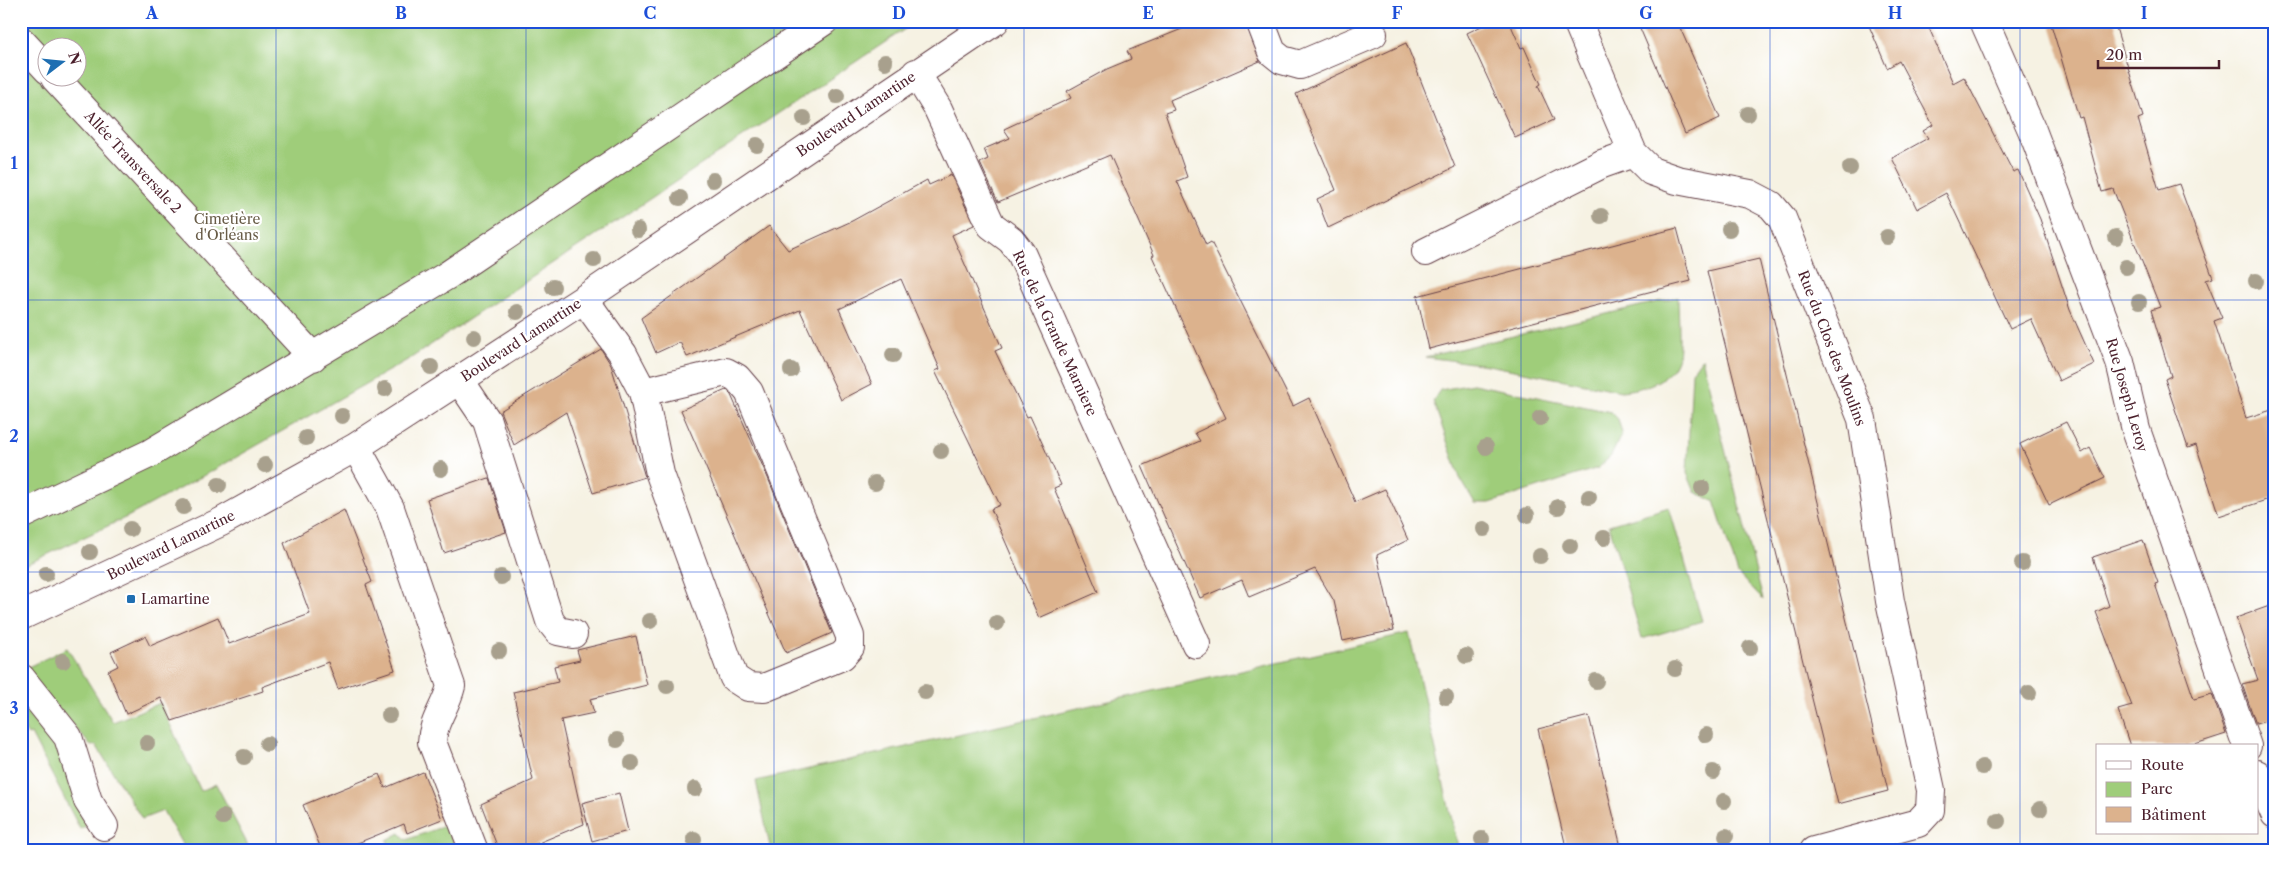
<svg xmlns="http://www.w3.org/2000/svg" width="2296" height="872" font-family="'Libre Caslon Text',serif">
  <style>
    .green { fill: #9fcd7a; stroke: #747652; fill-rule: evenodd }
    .building { fill: #dcb28d }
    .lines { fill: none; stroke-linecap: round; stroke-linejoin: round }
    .minor-casing { stroke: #643f47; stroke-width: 30 }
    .minor { stroke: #fff; stroke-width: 28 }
    .tree { fill: #a8a08d }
    .grid { fill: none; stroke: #1d4ed8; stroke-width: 1; stroke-opacity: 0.55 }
    .poi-dot { fill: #1f6fb2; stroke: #fff; stroke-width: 2 }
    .labels { text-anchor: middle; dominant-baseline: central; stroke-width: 4.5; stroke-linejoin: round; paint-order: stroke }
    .street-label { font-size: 14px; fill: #4a1f2b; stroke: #fff }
    .park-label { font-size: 14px; fill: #685c47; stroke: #fff }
    .poi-label { font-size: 14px; fill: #4a1f2b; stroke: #fff; text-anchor: start }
    .neatline { fill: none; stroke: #1d4ed8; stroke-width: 2 }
    .grid-label { font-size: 16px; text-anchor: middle; font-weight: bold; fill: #1d4ed8 }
  </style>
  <rect width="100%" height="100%" fill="#fff"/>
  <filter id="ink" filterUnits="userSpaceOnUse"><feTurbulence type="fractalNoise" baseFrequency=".02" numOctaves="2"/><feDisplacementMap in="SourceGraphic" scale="10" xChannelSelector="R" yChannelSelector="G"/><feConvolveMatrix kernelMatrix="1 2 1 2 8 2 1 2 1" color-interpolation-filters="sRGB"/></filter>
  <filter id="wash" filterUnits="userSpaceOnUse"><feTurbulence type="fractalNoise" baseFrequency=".0096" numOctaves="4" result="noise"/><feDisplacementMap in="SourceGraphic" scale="20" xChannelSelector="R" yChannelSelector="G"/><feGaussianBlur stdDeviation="1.12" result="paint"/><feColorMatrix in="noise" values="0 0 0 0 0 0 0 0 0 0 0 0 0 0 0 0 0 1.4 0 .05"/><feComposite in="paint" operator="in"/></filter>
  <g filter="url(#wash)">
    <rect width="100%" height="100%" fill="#f6f2e3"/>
    <path class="green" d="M21,21H917L411,358L212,471L129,516L21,567ZM48,48H78V78H48Z
      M1678,297C1678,310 1681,350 1677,360C1669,382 1643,389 1621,391L1488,365L1425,357Z
      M1702,358L1763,600L1738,574L1714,501L1695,492L1687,473L1692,372Z
      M1473,384L1611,412L1618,419L1622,433L1611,456L1598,468L1490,503H1475L1460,478L1433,401L1440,390Z
      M1669,507L1702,621L1642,639L1609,525Z
      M1409,633L1459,851H771L756,781Z
      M67,648L113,722L160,703L201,791L216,784L251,851H186L163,811L142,819L96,745L91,746L24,669Z
      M21,691L62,749L92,823L80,829L31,734L28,735L21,723Z
      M447,825L457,851H391L387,840L400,833L406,840Z"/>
    <g id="blocks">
      <path class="building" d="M1202,21H1245L1260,61L1170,100L1174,110L1165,113L1187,177L1177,181L1206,245L1211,242L1293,406L1309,398L1355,502L1385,489L1408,540L1377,555L1394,630L1343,641L1334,601L1315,569L1249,597L1242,580L1200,598L1142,466L1200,441L1195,433L1226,418L1152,256L1154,255L1110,155L998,202L980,163L988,159L984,149L1010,138L1004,129L1071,98L1067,91L1107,69L1131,59L1127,51Z
        M1492,21H1509L1521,48L1524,47L1532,65L1541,84L1538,86L1554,120L1515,138L1467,33Z
        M1637,21H1677L1720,118L1685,134Z
        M1867,21H1926L1953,83L1964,77L2013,172L2018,170L2040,219L2070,310L2094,364L2059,381L2031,319L2010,329L1946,193L1917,209L1892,158L1928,138L1923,131L1933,125L1899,61L1887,68Z
        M2050,21H2114L2143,117L2138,119L2159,190L2179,184L2213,278L2206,280L2222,318L2214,321L2246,418L2275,409V497L2219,516L2196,445L2188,448L2165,379L2171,376L2151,310L2160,307L2113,189L2102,192L2082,117L2079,118Z
        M1406,43L1455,167L1328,228L1317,199L1336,190L1296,94Z
        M951,175L974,225L952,235L1002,348L995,351L1027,417L1030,416L1061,485L1054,488L1098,592L1039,618L991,509L1000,505L935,371L940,369L901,279L839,309L872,384L841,400L800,310L687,357L680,342L656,353L641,318L769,226L788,250L852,221L927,180L929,185Z
        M1677,228L1691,281L1429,349L1417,296Z
        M1759,259L1888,791L1838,804L1707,271Z
        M601,349L611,365L645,477L593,493L566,412L514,445L500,411Z
        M726,390L731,395L768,478L832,633L786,653L681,410Z
        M2066,422L2082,453L2090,448L2105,478L2049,505L2020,444Z
        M489,478L506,532L444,553L427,499Z
        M344,510L372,582L366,585L395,670L338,689L328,662L262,687L263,691L172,721L161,698L126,714L108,671L118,666L111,652L145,636L150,646L218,617L229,644L310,614L284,543Z
        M2143,540L2158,583L2155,584L2194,699L2212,694L2226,734L2189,746H2130L2118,710L2132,706L2096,612L2109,606L2093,557Z
        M2275,604V718L2256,724L2242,684L2258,680L2236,618Z
        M636,636L647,685L590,699L594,713L561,720L584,824L519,851H499L481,804L533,780L513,692L558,682L554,666L580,660L577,650Z
        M1589,716L1622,851H1567L1538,729Z
        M423,772L442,819L407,833L404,824L338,851H322L303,805L379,774L385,788Z
        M619,793L628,831L592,841L582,803Z"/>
    </g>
  </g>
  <g filter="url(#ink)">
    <use href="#blocks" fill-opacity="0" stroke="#643f47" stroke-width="1"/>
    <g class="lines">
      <defs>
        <path id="minor" d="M1260,21L1272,52L1282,60L1300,65L1373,34
          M1577,21L1633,153L1651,171L1677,180L1750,194L1771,205L1782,218L1862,419L1890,601L1931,790L1930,810L1918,823L1814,851
          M1984,21L2032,130L2120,362L2136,430L2247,746
          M21,41L48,70
          M916,73L938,109L991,225L1011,240L1021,253L1196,644
          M55,78L313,357
          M1426,252L1602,164L1633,153
          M584,299L623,354L643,392L660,474L734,678L748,687L764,688L842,656L850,647V636L749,392L737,378L726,372L643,392
          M460,381L487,421L550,621L558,631L573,634
          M356,447L390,508L451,686C446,707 433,720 432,742L474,851
          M21,515L149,454L448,275L824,21
          M21,616L221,522L356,447L584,299L995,21
          M21,678L68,737L88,801L104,826
          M2257,774L2275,814"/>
      </defs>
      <use href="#minor" class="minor-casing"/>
      <use href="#minor" class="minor"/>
    </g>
    <g class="tree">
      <circle cx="885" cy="62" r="8"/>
      <circle cx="837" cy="96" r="8"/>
      <circle cx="1748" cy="114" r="8"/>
      <circle cx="804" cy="118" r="8"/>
      <circle cx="757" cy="145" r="8"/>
      <circle cx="1850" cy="168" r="8"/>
      <circle cx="713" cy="180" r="8"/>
      <circle cx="680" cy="198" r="8"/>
      <circle cx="1601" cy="216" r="8"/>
      <circle cx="1729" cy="229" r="8"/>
      <circle cx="638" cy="230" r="8"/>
      <circle cx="1887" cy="237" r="8"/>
      <circle cx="2116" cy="237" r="8"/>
      <circle cx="594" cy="260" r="8"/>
      <circle cx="2126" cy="267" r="8"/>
      <circle cx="2256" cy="281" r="8"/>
      <circle cx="553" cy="287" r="8"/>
      <circle cx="2139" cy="302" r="8"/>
      <circle cx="517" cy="312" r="8"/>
      <circle cx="474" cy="337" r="8"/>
      <circle cx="893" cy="355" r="8"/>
      <circle cx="431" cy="367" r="8"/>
      <circle cx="791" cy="370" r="8"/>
      <circle cx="385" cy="389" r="8"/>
      <circle cx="342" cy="416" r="8"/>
      <circle cx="1540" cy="418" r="8"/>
      <circle cx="306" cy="438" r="8"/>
      <circle cx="1486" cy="447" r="8"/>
      <circle cx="941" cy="451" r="8"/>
      <circle cx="265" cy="465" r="8"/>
      <circle cx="441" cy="469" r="8"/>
      <circle cx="875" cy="483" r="8"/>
      <circle cx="219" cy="485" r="8"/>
      <circle cx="1702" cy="488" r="8"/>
      <circle cx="1589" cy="497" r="8"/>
      <circle cx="183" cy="507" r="8"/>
      <circle cx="1558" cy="507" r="8"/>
      <circle cx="1527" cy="515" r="8"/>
      <circle cx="130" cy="529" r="8"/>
      <circle cx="1484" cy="529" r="8"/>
      <circle cx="1604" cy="538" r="8"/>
      <circle cx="1570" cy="546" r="8"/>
      <circle cx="90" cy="552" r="8"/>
      <circle cx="1540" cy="556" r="8"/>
      <circle cx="2022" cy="563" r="8"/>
      <circle cx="46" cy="574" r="8"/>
      <circle cx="501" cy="577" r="8"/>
      <circle cx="650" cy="621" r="8"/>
      <circle cx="997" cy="623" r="8"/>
      <circle cx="1750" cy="648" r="8"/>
      <circle cx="499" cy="651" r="8"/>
      <circle cx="1466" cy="656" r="8"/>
      <circle cx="63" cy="661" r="8"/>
      <circle cx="1675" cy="669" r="8"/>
      <circle cx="1596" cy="681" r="8"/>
      <circle cx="667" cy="686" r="8"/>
      <circle cx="925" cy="692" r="8"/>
      <circle cx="2029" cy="693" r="8"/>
      <circle cx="1446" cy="697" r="8"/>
      <circle cx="389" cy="715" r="8"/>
      <circle cx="1706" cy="735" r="8"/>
      <circle cx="617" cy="740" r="8"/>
      <circle cx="147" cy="743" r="8"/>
      <circle cx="267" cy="744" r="8"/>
      <circle cx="244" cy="757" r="8"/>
      <circle cx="632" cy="763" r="8"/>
      <circle cx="1982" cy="767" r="8"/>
      <circle cx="1713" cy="772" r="8"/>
      <circle cx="695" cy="789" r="8"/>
      <circle cx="1724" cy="801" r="8"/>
      <circle cx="2040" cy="809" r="8"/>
      <circle cx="223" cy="817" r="8"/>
      <circle cx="1998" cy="821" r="8"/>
      <circle cx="1726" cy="836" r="8"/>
      <circle cx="694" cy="839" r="8"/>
      <circle cx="1482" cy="839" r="8"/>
    </g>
  </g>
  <path class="grid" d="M276,21V851M526,21V851M774,21V851M1024,21V851M1272,21V851M1521,21V851M1770,21V851M2020,21V851M21,300H2275M21,572H2275"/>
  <rect class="poi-dot" x="126" y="594" width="10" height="10" rx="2.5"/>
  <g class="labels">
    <g class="street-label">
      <text transform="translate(856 114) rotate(-34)">Boulevard Lamartine</text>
      <text transform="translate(133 162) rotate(47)">Allée Transversale 2</text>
      <text transform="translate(1055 333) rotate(65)">Rue de la Grande Marniere</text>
      <text transform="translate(521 340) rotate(-33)">Boulevard Lamartine</text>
      <text transform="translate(1832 348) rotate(69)">Rue du Clos des Moulins</text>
      <text transform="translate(2127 395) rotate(74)">Rue Joseph Leroy</text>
      <text transform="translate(171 545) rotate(-26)">Boulevard Lamartine</text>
    </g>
    <g class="park-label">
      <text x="227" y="219">Cimetière<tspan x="227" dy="16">d'Orléans</tspan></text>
    </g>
    <g class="poi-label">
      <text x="141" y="599">Lamartine</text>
    </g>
  </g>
  <rect width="2296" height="872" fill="none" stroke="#fff" stroke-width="55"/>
  <rect x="2096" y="744" width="162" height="90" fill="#ffffff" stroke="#b7a5aa"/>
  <rect x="2106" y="761" width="25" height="8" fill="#ffffff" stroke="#b7a5aa"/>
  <text x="2141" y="770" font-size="15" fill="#4a1f2b">Route</text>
  <rect x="2106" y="782" width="25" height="15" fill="#9fcd7a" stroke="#b7a5aa"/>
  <text x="2141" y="794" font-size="15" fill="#4a1f2b">Parc</text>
  <rect x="2106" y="807" width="25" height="15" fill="#dcb28d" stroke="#b7a5aa"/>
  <text x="2141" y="820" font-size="15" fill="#4a1f2b">Bâtiment</text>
  <g transform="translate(62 62) rotate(74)"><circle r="24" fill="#ffffff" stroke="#b7a5aa"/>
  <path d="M0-4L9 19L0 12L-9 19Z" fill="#1f6fb2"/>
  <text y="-8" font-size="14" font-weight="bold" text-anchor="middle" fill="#4a1f2b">N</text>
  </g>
  <path d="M2098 60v8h121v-8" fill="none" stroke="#4a1f2b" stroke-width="2.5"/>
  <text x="2106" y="60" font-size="15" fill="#4a1f2b" stroke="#ffffff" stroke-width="4" paint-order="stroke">20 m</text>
  <rect x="28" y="28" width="2240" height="816" class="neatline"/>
  <g class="grid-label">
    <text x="152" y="19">A</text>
    <text x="401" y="19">B</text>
    <text x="650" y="19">C</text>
    <text x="899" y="19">D</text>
    <text x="1148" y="19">E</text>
    <text x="1397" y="19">F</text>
    <text x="1646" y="19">G</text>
    <text x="1895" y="19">H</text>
    <text x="2144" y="19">I</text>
    <text x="14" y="169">1</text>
    <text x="14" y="442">2</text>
    <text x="14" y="714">3</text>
  </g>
</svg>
